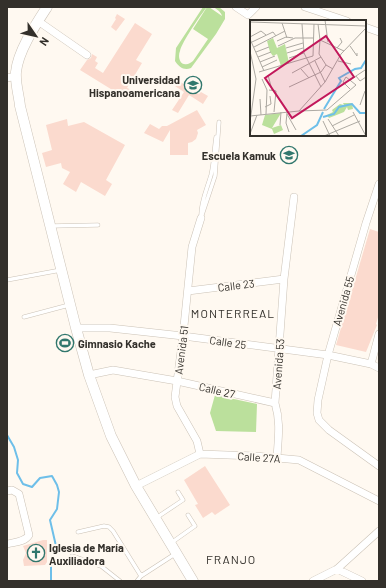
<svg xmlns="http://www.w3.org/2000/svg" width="386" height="588" font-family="Barlow,sans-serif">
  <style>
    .green { fill: #bbe09c; fill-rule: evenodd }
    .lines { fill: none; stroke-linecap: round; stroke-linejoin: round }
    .stream { stroke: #6ebfe9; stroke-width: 2 }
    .building { fill: #fbdace }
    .lane-casing { stroke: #cbc2b6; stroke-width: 4.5 }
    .street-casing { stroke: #cbc2b6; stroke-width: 8 }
    .secondary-casing { stroke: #cbc2b6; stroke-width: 11 }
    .lane { stroke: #fff; stroke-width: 3.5 }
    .street { stroke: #fff; stroke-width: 7 }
    .secondary { stroke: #fff; stroke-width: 10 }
    .labels { text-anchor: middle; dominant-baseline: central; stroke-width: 4; stroke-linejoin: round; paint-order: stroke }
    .poi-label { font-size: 11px; font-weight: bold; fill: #33302b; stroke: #fff9f1; text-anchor: end }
    .street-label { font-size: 11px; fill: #33302b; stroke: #fff9f1 }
    .neighbourhood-label { font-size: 12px; letter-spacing: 1px; fill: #33302b; stroke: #fff9f1 }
    .inset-river { fill: none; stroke: #6ebfe9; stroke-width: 2 }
    .inset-road { fill: none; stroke: #ada9a2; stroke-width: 1 }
    .view { fill: #c2185b; fill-opacity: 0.15; stroke: #c2185b; stroke-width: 2 }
    .inset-edge { fill: none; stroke: #33302b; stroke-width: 2 }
  </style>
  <rect width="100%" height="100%" fill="#fff9f1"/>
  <path class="green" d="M203,7H209L222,16C221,12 217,9 213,7H219L225,12V19L216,34L191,68C184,71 179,67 175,61L176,48ZM207,7L193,29L208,39L193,61C190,63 188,65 184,64C179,63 178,55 180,51C182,42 201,14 207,7Z
    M215,395L257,404L256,432L216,431L210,413Z"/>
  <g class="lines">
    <path class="stream" d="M7,435L14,447L18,460L17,473L23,484L32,487L40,478L52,476L57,485L59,492L57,509L50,520L56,546L51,561V581"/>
  </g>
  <path class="building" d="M117,14L125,19L116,31L111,27L116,19L115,18Z
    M135,23L152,34L136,60L142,63L127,88L132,90L127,99L80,70L87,60L91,58L92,54L97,57L95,61L98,63L95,68L103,73Z
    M179,81L199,94L201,92L208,96L203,104L189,95L178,113L172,110L184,92L175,86Z
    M197,110L206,125L197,130L198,133L196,139L192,142L188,143V155H170V130L163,142L144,133L150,124L159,129L162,126H167Z
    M67,119L68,126L84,122L125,145L106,180L112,184L105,196L81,182L76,192L63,184L70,172L62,168L61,163L46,167L42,153L52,150L46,125Z
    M370,229L379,232V314L376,324L377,325L366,352L336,345Z
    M205,466L230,505L215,515L212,512L203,518L195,505L198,504L184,480Z
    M43,540H47V562L45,565L24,566L23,560L26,553L23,546Z"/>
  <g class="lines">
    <defs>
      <path id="lane" d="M201,215C201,201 207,189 211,175C214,163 214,150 216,137
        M201,218L215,176L219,122
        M51,226L98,225
        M7,280L61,270
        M24,317L69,305
        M156,518L183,500L178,492
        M78,532L104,526L109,527L113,531L141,576
        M171,543L195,526L188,515
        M72,556L101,566L120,581
        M137,581L141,576L175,554"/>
      <path id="street" d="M236,7L248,15L256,7
        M305,7L347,21
        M38,21L87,55
        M365,27L379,32
        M7,78L16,76
        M379,184L366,223L328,355L318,400L317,413L319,420L329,430L379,466
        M188,291L284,279
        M76,328H110L183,336L328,355L371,364L379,368
        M371,364L379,334
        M89,375L113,370L177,381L275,403
        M200,454L197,441L177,406L175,397L183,336L192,247L201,218
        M277,458C278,439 281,423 275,403L284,279L294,197
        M136,486L200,454L255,456L299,460L379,501
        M7,491L12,490L19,494L29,535C25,542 15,542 7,544
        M337,569L362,581
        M313,581L337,569L379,531"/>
      <path id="secondary" d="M47,7C36,24 18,51 16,72C15,83 19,95 20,106L76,328L89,375L111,436L136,486L193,581"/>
    </defs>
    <use href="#lane" class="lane-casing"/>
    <use href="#street" class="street-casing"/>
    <use href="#secondary" class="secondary-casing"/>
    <use href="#lane" class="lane"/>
    <use href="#street" class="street"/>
    <use href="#secondary" class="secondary"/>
  </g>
  <defs>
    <symbol id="university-ring" viewBox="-11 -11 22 22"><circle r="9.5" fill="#fff9f1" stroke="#31776d" stroke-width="1.5"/><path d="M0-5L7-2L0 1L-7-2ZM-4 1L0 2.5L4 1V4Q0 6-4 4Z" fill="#31776d"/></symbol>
    <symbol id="school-ring" viewBox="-11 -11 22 22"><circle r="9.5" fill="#fff9f1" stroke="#31776d" stroke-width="1.5"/><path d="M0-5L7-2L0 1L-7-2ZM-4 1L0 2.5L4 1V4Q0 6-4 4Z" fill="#31776d"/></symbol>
    <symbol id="stadium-ring" viewBox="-11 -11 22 22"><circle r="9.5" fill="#fff9f1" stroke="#31776d" stroke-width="1.5"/><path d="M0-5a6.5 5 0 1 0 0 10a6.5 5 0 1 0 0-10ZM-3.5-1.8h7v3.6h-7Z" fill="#31776d"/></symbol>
    <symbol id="church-ring" viewBox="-11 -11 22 22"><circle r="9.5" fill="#fff9f1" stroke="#31776d" stroke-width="1.5"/><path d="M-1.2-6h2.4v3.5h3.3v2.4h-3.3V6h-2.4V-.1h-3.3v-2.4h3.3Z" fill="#31776d"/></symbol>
  </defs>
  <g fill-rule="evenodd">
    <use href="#university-ring" x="183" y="75" width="20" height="20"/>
    <use href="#school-ring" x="279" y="145" width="20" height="20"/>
    <use href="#stadium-ring" x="55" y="333" width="20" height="20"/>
    <use href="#church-ring" x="26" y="543" width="20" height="20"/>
  </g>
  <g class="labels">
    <g class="poi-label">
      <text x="180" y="79">Universidad<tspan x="180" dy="13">Hispanoamericana</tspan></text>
      <text x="276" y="155">Escuela Kamuk</text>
      <text x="78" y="343" text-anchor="start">Gimnasio Kache</text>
      <text x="49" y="547" text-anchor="start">Iglesia de María<tspan x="49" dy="13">Auxiliadora</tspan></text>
    </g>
    <g class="street-label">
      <text transform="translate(236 285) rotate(-7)">Calle 23</text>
      <text transform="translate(343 301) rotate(-74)">Avenida 55</text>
      <text transform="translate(228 342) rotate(8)">Calle 25</text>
      <text transform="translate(181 350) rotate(-83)">Avenida 51</text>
      <text transform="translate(278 364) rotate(-86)">Avenida 53</text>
      <text transform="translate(217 390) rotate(13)">Calle 27</text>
      <text transform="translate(259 457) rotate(4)">Calle 27A</text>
    </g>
    <g class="neighbourhood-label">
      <text x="233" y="313">MONTERREAL</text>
      <text x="231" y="559">FRANJO</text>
    </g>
  </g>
  <g transform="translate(250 20)">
    <rect width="116" height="116" fill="#fff9f1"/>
    <path d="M23,18L27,28L35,24L39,43L31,46L27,34L23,36L20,32L17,21ZM93,83H102L103,89L98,90L97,87L94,92L79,98L77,95L83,92L82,90L90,84L94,85ZM31,93L22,108L31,105L33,110L24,114L22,109L12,105L15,95Z" fill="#bbe09c"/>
    <path class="inset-river" d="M74,89L91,61L89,58L105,49L111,48L116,40M73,97L84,94L89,87L102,84L110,93H116M51,116L67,105L73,92"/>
    <path class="inset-road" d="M75,0L78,22M0,2L116,6M32,3L37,18M52,4L54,33L71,67M68,4L70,20M0,17L11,11L16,15M0,19L14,51M70,20L69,34L76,45L83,49M70,20L94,31M27,21L36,17L43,18M2,22L23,12L26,16M28,26L45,18H64M100,26L107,36V33M4,27L35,11M36,28L53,23M87,28L92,22L90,18M0,31L6,59L0,102M6,32L19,27M37,33L53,28M8,37L21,32M39,38L54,33M65,41L75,62M88,41L101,44M10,42L25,36M12,47L27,40M51,49L59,58M9,52L63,36L64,4M42,53L71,37M18,55L22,70M106,56L110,61L116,57M12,59L17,70L16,94M100,60L115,50M39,67L71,52L76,45M100,69L93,62L96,57L106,65M19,70L26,71L24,92M10,79L11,95M110,85L115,71M15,87L21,84L20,76M49,91L77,90L106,65M103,92L116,116M37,93L36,103L39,112M37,94L46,110M0,96L49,91L75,62L91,34L116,8M78,99L89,116M73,101L80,116M30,105L31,92M82,106L104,95M0,114L7,95M74,116L110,101"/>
    <path class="view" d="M76,16L104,57L42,98L15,58Z"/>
    <rect width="116" height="116" class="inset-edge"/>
  </g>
  <rect width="386" height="588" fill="none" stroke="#33302b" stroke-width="16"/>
  <g transform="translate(36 36) rotate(124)" stroke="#fff9f1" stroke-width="3" paint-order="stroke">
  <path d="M0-3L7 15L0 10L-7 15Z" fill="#33302b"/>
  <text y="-6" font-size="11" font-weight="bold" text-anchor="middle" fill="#33302b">N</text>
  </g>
</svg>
